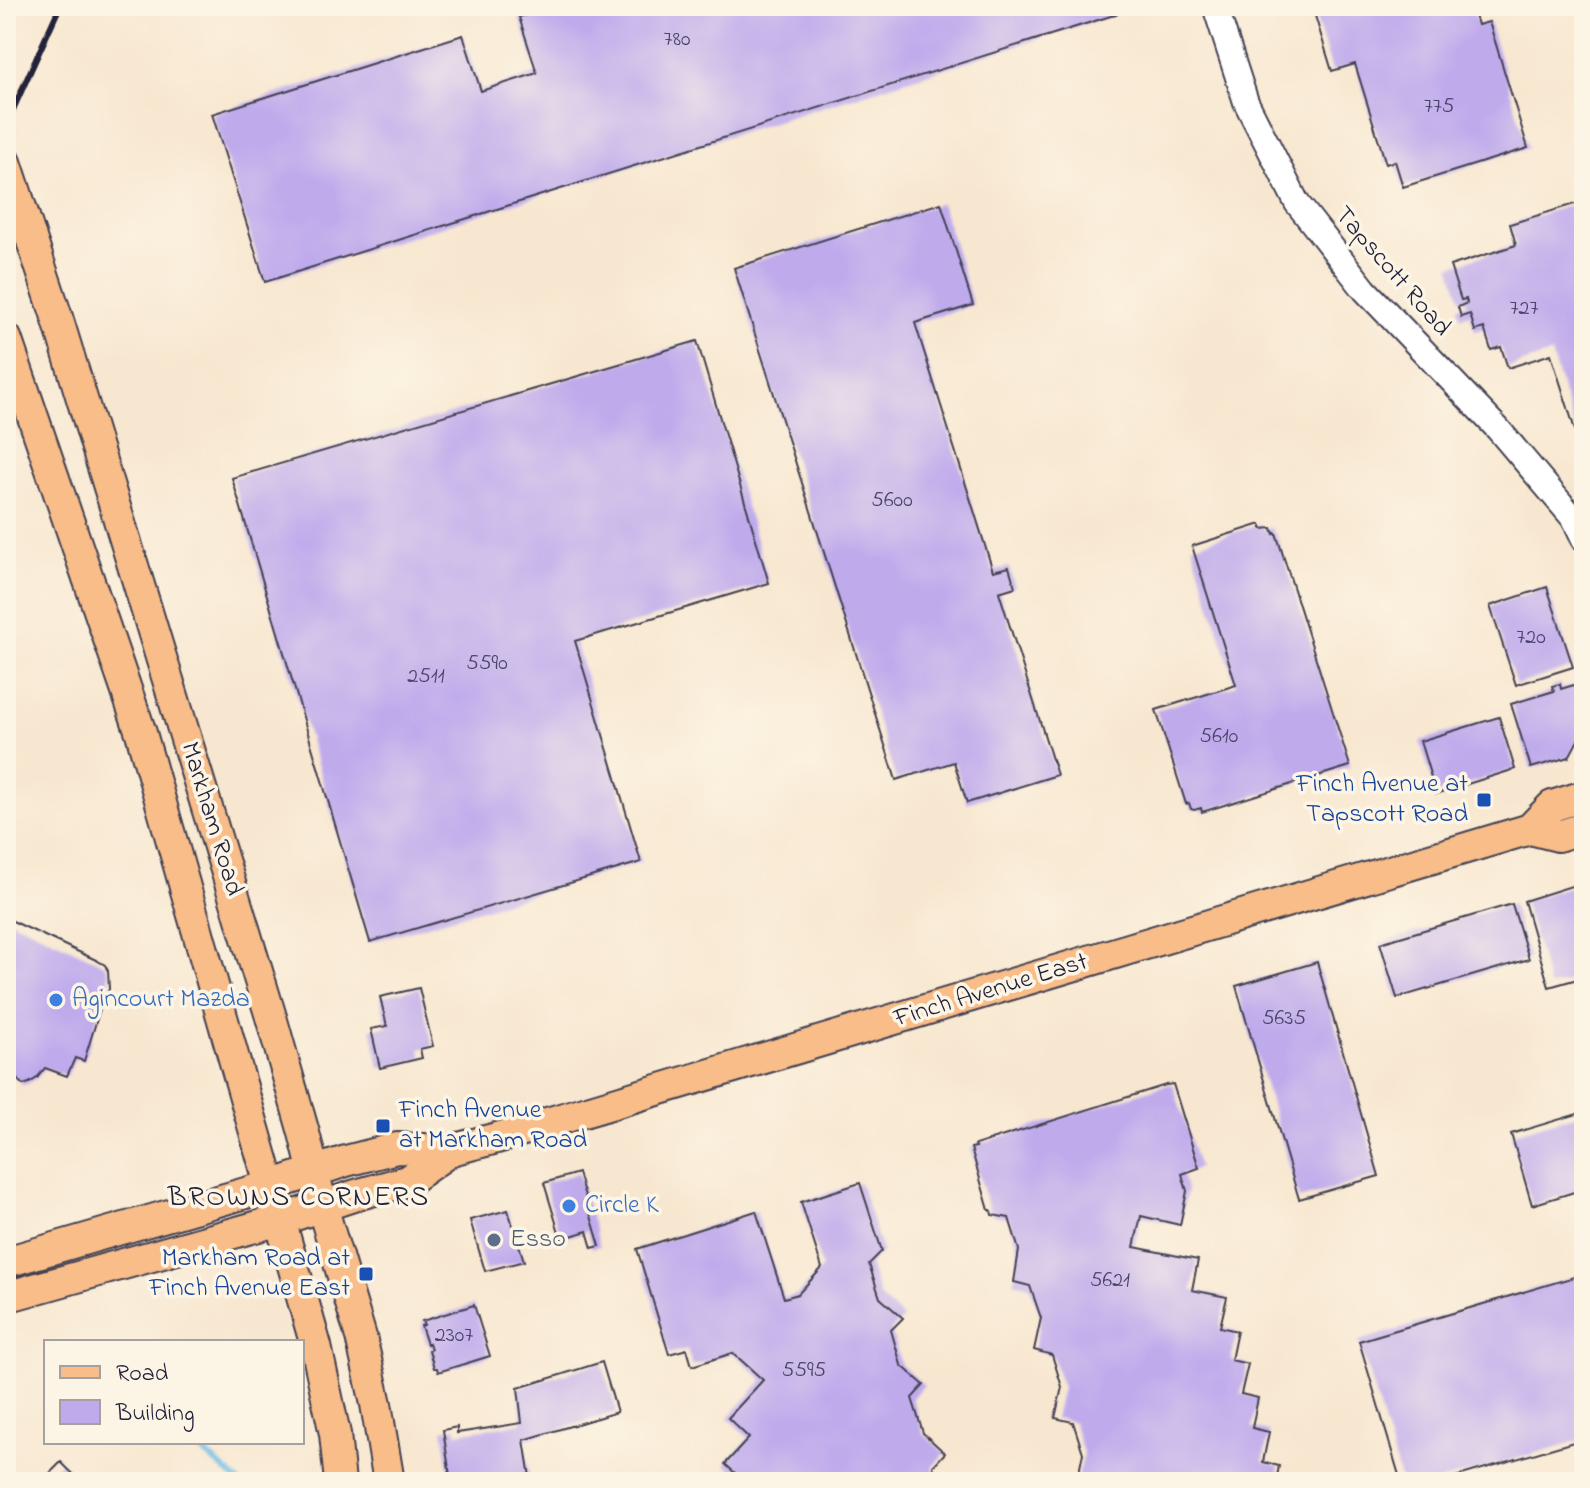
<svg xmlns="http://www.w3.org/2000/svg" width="1590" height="1488" font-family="'Indie Flower',sans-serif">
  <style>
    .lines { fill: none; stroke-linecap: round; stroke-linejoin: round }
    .stream { stroke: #6cbde7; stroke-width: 6 }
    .building { fill: #bfabec }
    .minor-casing { stroke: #424051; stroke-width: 28 }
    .major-casing { stroke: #424051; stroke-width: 34 }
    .minor { stroke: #fff; stroke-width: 24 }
    .major { stroke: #f8bd89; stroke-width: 30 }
    .rail { stroke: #22223b; stroke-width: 6 }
    .transit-dot { fill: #1a4fb4; stroke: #fcf5e5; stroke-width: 3 }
    .shop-dot { fill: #3f7fe0; stroke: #fcf5e5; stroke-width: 3 }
    .service-dot { fill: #5c6f8a; stroke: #fcf5e5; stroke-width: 3 }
    .labels { text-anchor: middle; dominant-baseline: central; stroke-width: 7; stroke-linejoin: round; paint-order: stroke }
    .number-label { font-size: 22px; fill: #494467 }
    .street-label { font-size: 26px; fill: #22223b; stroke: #fcf5e5 }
    .transit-label { font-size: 26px; fill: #164399; stroke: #fcf5e5; text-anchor: end }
    .shop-label { font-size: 26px; fill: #366cbe; stroke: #fcf5e5; text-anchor: start }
    .service-label { font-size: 26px; fill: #4e5e75; stroke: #fcf5e5; text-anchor: start }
    .neighbourhood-label { font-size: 28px; letter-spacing: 2px; fill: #22223b; stroke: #fcf5e5 }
  </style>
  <rect width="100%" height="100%" fill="#fcf5e5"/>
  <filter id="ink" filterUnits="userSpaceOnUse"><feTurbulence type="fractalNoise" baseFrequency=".0125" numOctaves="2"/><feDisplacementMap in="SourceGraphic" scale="16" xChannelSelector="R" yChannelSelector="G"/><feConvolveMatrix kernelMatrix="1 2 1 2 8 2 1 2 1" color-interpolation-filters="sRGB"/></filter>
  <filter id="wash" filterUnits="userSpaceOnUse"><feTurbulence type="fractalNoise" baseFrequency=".006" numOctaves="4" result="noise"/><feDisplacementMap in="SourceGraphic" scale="32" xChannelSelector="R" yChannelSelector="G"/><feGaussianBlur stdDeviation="1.8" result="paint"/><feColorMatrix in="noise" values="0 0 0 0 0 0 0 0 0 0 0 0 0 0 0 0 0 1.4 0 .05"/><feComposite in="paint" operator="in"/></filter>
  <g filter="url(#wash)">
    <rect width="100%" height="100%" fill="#f8e7d0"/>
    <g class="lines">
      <path class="stream" d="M192,1442L239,1482"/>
    </g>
    <g id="blocks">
      <path class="building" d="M556,6H1114L1117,14L265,282L212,114L463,35L481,91L537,73L519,17Z
        M1312,6H1472L1478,25L1489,22L1528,148L1403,187L1395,161L1386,164L1355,64L1332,71Z
        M1584,201V427L1575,430L1551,354L1508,368L1501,347L1491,350L1484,328L1475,331L1470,314L1461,317L1458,307L1467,303L1466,299L1461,300L1450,266L1516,245L1510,224Z
        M941,203L973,305L915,323L993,571L1009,567L1015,587L999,592L1057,775L967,803L954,762L896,780L734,268Z
        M697,341L769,583L575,641L641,862L370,942L232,478Z
        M1261,524L1262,529L1272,528L1274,534L1276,533L1350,766L1202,812L1201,808L1194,810L1191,809L1189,803L1186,804L1156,710L1236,685L1192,546Z
        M1547,587L1573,667L1516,685L1490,606Z
        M1560,684L1561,689L1577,684L1584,705V729L1569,757L1531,768L1511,704L1554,691L1552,686Z
        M1499,717L1515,769L1436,794L1420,741Z
        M1584,882V984L1581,978L1549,987L1524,901Z
        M1512,904L1529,959L1397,998L1380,943Z
        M6,918L96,960L105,965L108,971L109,989L105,1002L101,1006L84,1061L75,1058L67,1076L45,1068L37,1078L29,1083L23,1085L16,1078L6,1073Z
        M1317,962L1379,1176L1299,1199L1236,986Z
        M419,988L433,1046L420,1049L422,1058L380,1068L371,1029L387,1026L380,997Z
        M1173,1084L1199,1168L1182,1174L1187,1191L1180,1225L1141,1216L1134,1247L1198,1260L1192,1290L1227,1297L1220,1327L1237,1331L1231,1360L1248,1364L1241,1394L1258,1398L1252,1428L1269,1432L1263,1462L1279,1466L1276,1482H1077L1083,1453L1073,1422L1055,1418L1062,1387L1052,1355L1034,1350L1041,1318L1031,1289L1030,1286L1014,1282L1019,1250L1009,1218L992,1215L991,1210H989L971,1148L976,1147L975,1145L1166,1085Z
        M1584,1112V1189L1532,1205L1511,1134Z
        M578,1173L600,1246L592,1248L587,1231L561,1239L544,1183Z
        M860,1183L882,1251L869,1264L880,1298L903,1318L891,1330L901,1365L924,1385L912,1398L923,1433L945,1453L933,1466L938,1482H745L725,1464L749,1438L728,1418L763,1380L733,1353L692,1366L687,1349L669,1354L637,1249L756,1211L784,1298L798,1294L822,1268L801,1202Z
        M508,1210L524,1261L485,1271L470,1220Z
        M1584,1274V1439L1438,1482H1401L1359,1341Z
        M474,1305L490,1356L438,1372L437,1368H434L429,1350L431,1349L429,1343L427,1344L421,1326L424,1325L422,1321Z
        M602,1362L617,1412L524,1440L530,1477L537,1482H451L443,1430L457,1427V1433L522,1423L518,1388Z
        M61,1462L69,1470L82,1482H58L49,1474Z"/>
    </g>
  </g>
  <g filter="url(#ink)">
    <use href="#blocks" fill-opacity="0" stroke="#424051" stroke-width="2"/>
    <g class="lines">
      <defs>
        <path id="minor" d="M1215,6L1246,102L1297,203L1365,290L1498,429L1575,520L1584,539"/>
        <path id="major" d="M6,162L57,317L271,1017L304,1133L322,1206L361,1337L376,1404L389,1482
          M6,338L141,733L316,1346L335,1434L340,1482
          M1530,829L1558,836L1584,828
          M6,1262L270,1186L346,1161L397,1148L451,1150L497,1138L1530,829L1552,806L1584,796
          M6,1297L280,1220L356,1195L407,1181L451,1150"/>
      </defs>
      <use href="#minor" class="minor-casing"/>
      <use href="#major" class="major-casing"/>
      <use href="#minor" class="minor"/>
      <use href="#major" class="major"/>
      <path class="rail" d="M6,125L60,6"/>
    </g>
  </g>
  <g class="transit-dot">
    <rect x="1476" y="792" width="16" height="16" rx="4"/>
    <rect x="375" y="1118" width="16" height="16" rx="4"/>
    <rect x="358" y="1266" width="16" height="16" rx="4"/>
  </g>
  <g class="shop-dot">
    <circle cx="56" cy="1000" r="8"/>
    <circle cx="569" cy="1206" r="8"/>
  </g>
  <circle class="service-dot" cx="494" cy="1240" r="8"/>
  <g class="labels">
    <g class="number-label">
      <text x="677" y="40">780</text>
      <text x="1439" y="107">775</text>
      <text x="1524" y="309">727</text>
      <text x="892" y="501">5600</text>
      <text x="1531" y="638">720</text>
      <text x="487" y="664">5590</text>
      <text x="426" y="677">2511</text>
      <text x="1219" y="737">5610</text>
      <text x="1284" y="1019">5635</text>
      <text x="1110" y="1281">5621</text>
      <text x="454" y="1336">2307</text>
      <text x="804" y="1371">5595</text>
    </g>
    <g class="street-label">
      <text transform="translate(1392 272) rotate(49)">Tapscott Road</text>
      <text transform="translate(211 819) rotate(73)">Markham Road</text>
      <text transform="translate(991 991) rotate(-17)">Finch Avenue East</text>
    </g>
    <g class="transit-label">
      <text x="1468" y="785">Finch Avenue at<tspan x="1468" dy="30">Tapscott Road</tspan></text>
      <text x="399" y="1111" text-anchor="start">Finch Avenue<tspan x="399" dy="30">at Markham Road</tspan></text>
      <text x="350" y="1259">Markham Road at<tspan x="350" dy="30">Finch Avenue East</tspan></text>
    </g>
    <g class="shop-label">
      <text x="72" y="1000">Agincourt Mazda</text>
      <text x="585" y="1206">Circle K</text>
    </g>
    <g class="service-label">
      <text x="510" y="1240">Esso</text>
    </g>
    <g class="neighbourhood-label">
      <text x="299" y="1198">BROWNS CORNERS</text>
    </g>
  </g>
  <rect width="1590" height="1488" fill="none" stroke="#fcf5e5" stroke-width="32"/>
  <rect x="44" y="1340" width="260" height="104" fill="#fcf5e5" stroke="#a5a1a1" stroke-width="2"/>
  <rect x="60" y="1366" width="40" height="12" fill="#f8bd89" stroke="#a5a1a1" stroke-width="2"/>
  <text x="116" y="1380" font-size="24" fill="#22223b">Road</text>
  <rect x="60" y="1400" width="40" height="24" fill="#bfabec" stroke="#a5a1a1" stroke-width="2"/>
  <text x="116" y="1420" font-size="24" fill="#22223b">Building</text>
</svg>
